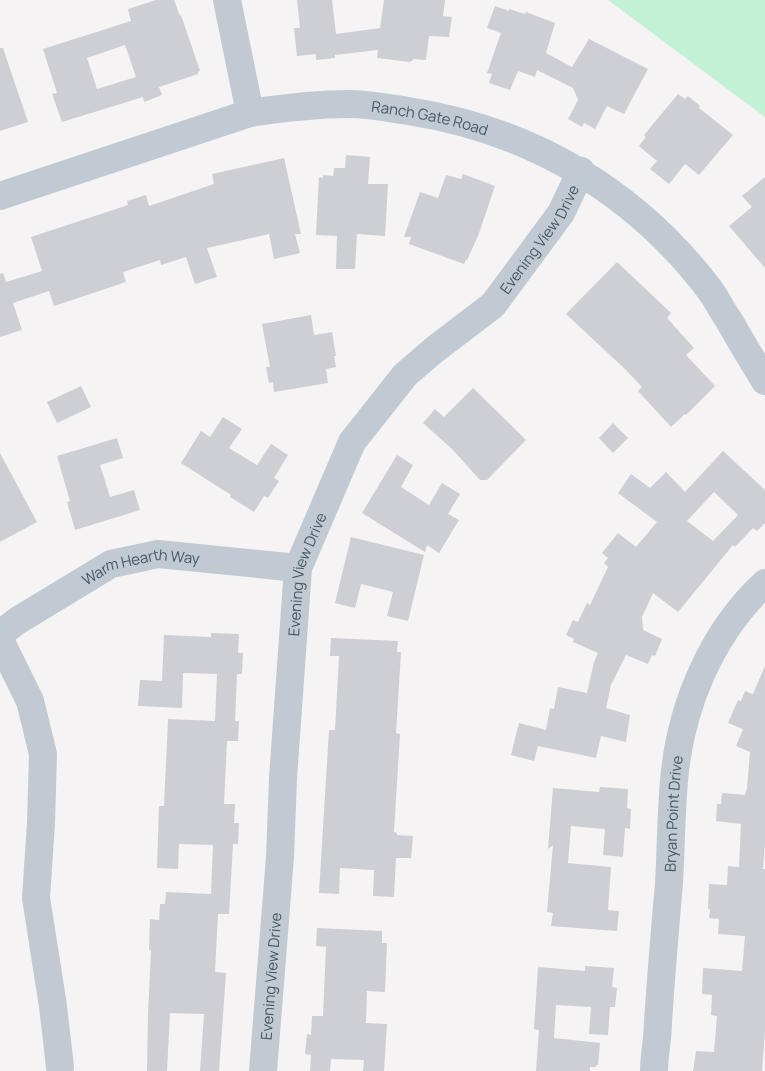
<svg xmlns="http://www.w3.org/2000/svg" width="765" height="1071" font-family="Manrope,sans-serif">
  <style>
    .green { fill: #c3f1d5 }
    .building { fill: #cdcfd5; fill-rule: evenodd }
    .lines { fill: none; stroke-linecap: round; stroke-linejoin: round }
    .minor { stroke: #c1cad2; stroke-width: 28 }
    .labels { text-anchor: middle; dominant-baseline: central; stroke-width: 5; stroke-linejoin: round; paint-order: stroke }
    .street-label { font-size: 15px; fill: #4a5661; stroke: #fff }
  </style>
  <rect width="100%" height="100%" fill="#f5f3f3"/>
  <path class="green" d="M608,0H765V117Z"/>
  <path class="building" d="M156,0H174L180,16L181,15L200,71L198,72V74L159,87L162,95L144,102L143,97L62,122L52,94L57,93L43,49L131,21L128,9ZM125,45L136,77L97,89L87,58Z
    M297,0H332L336,34L380,28L384,0H445L443,16L452,17L449,37L429,36L426,60L414,59L410,62L377,58L378,50L335,55V58L316,60V54L297,56L294,28H300Z
    M495,6L509,11V9L525,14L526,12L555,23L546,53L572,67L589,39L648,69L624,114L607,106L595,129L584,123L582,127L568,119L578,100L573,88L537,70L535,77L518,71L510,90L489,83L492,74L487,73L501,33L487,28Z
    M0,48H3L28,122L0,131Z
    M678,94L685,99L688,96L700,106L699,108L733,135L699,175L685,164L669,184L650,169L657,161L639,146L646,137L644,135Z
    M346,155L370,157L368,184H388L385,236L357,234L355,269H336L337,236L316,235L319,177L323,178V175L333,176L334,168H345Z
    M284,158L301,234H295L300,253L274,259L269,234L207,248L217,277L195,284L186,257L161,265L160,260L123,272L126,282L54,306L49,291L13,303L22,330L0,337V274L3,273L6,282L42,271L31,237L128,205L127,201L146,195L149,206L214,184L212,174Z
    M463,174L495,186L478,236L467,260H466L464,264L409,244L411,237H404L420,192L438,198L446,175L461,179Z
    M765,177V268L729,226L752,207L742,196Z
    M617,262L671,313L667,318L694,348L686,355L715,386L686,415L685,414L671,427L638,391L642,387L626,370L566,314Z
    M311,315L314,335L332,332L336,356H334L336,367L326,369L328,383L274,392L273,382L269,383L266,367H270L262,324Z
    M81,386L91,407L57,423L47,402Z
    M473,388L526,440L487,480H480L452,449L423,423L435,409L444,417Z
    M223,417L242,429L229,448L257,465L271,444L288,455L274,478L279,481L268,498L264,496L254,512L230,497L231,495L181,463L201,431L210,437Z
    M613,423L628,438L613,453L599,438Z
    M117,438L123,458L100,465L110,497L134,490L140,510L75,530L67,502L70,501L57,456Z
    M723,451L765,490V523L757,531L753,528L735,547L733,545L678,612L653,593L642,617L643,630L662,639L655,656L652,655L648,664L626,655L611,685L606,708L630,715L626,742L601,736L596,758L538,746L534,761L511,755L519,723L546,730L550,708L554,709L558,687L587,693L594,662L598,653L573,642L574,639L566,635L573,620L578,622L587,603L590,605L608,567L604,563L608,558L602,553L618,533L636,547L657,522L618,493L631,474L650,488L666,472L685,492ZM714,492L738,515L713,541L687,521Z
    M0,453L37,522L0,542Z
    M397,455L413,465L401,487L429,505L442,483L460,494L448,514L459,520L439,553L427,545L425,552L362,513Z
    M351,537L424,555L408,621L387,616L393,592L361,584L355,608L335,603Z
    M211,633L239,634L238,653H243L242,674H237L235,721H239L238,741H227L224,804H235L234,823H239L238,844H233L229,914H218L215,972L226,973L219,1071H200L204,1014L170,1013L167,1071H147L148,1014L151,950H149L150,919L159,920L160,904H165L166,892L211,894L213,845L179,844L178,869L157,868L159,806H164L168,719L215,721L217,674L183,673L182,708L138,706L140,680L162,681L164,635L211,637Z
    M331,638L398,641L397,652H401L396,733L400,734L394,832L397,833V835L413,836L411,858H396L394,897L373,896L374,870L340,868L339,894L319,893L329,730H335L339,656H330Z
    M765,666V844L763,869H765V1031L762,1071H693L696,1051L714,1052L717,1016L711,1015L712,995L702,994L703,968L742,971L745,936L718,934L719,919L709,918L710,909H708L709,884L727,885L728,866L739,867L741,824L716,821L717,804H721L722,793L745,795L747,788L750,752L736,746L743,729L728,723L738,700L741,701L745,691L753,694Z
    M600,787L628,789L627,808L631,809L630,829L625,828L623,857L603,855L605,829L571,826L568,863L611,867L608,910L619,911L617,931L551,926L553,913L547,912L553,845L548,849L553,788L599,792Z
    M317,928L382,931V943H387L385,992L367,991L366,1023L387,1024L384,1071H363L364,1060L331,1059L330,1071H310L311,1055L305,1054L307,1034L311,1035L312,1016H323L326,947L316,946Z
    M585,966L614,968L612,987L617,988L615,1007H610L608,1035L589,1034L591,1007L556,1005L554,1038L600,1043L598,1065H596V1067H590V1071H536L539,1030L534,1029L538,967L585,971Z"/>
  <g class="lines">
    <g class="minor">
      <path d="M227,0L250,113"/>
      <path id="s1" d="M0,196L250,113C283,108 315,104 348,104C368,104 389,108 408,111C531,130 635,191 710,290C717,300 723,312 730,322C741,342 753,361 765,381"/>
      <path id="s2" d="M0,634L17,621L111,564L158,554L298,568"/>
      <path d="M0,640L30,701L43,754L41,823L36,898L53,1006L60,1067"/>
      <path id="s3" d="M263,1071L280,857L283,778L298,568L352,442L405,375L434,350L493,305L561,213L581,171"/>
      <path id="s4" d="M654,1071C654,1055 658,1038 658,1022C661,976 665,929 669,883C671,849 671,815 674,781C680,708 711,633 765,583"/>
    </g>
  </g>
  <g class="labels">
    <g class="street-label">
      <text stroke="none"><textPath href="#s1" startOffset="445">Ranch Gate Road</textPath></text>
      <text stroke="none"><textPath href="#s3" startOffset="920">Evening View Drive</textPath></text>
      <text stroke="none"><textPath href="#s2" startOffset="160">Warm Hearth Way</textPath></text>
      <text stroke="none"><textPath href="#s3" startOffset="500">Evening View Drive</textPath></text>
      <text stroke="none"><textPath href="#s4" startOffset="258">Bryan Point Drive</textPath></text>
      <text stroke="none"><textPath href="#s3" startOffset="95">Evening View Drive</textPath></text>
    </g>
  </g>
</svg>
